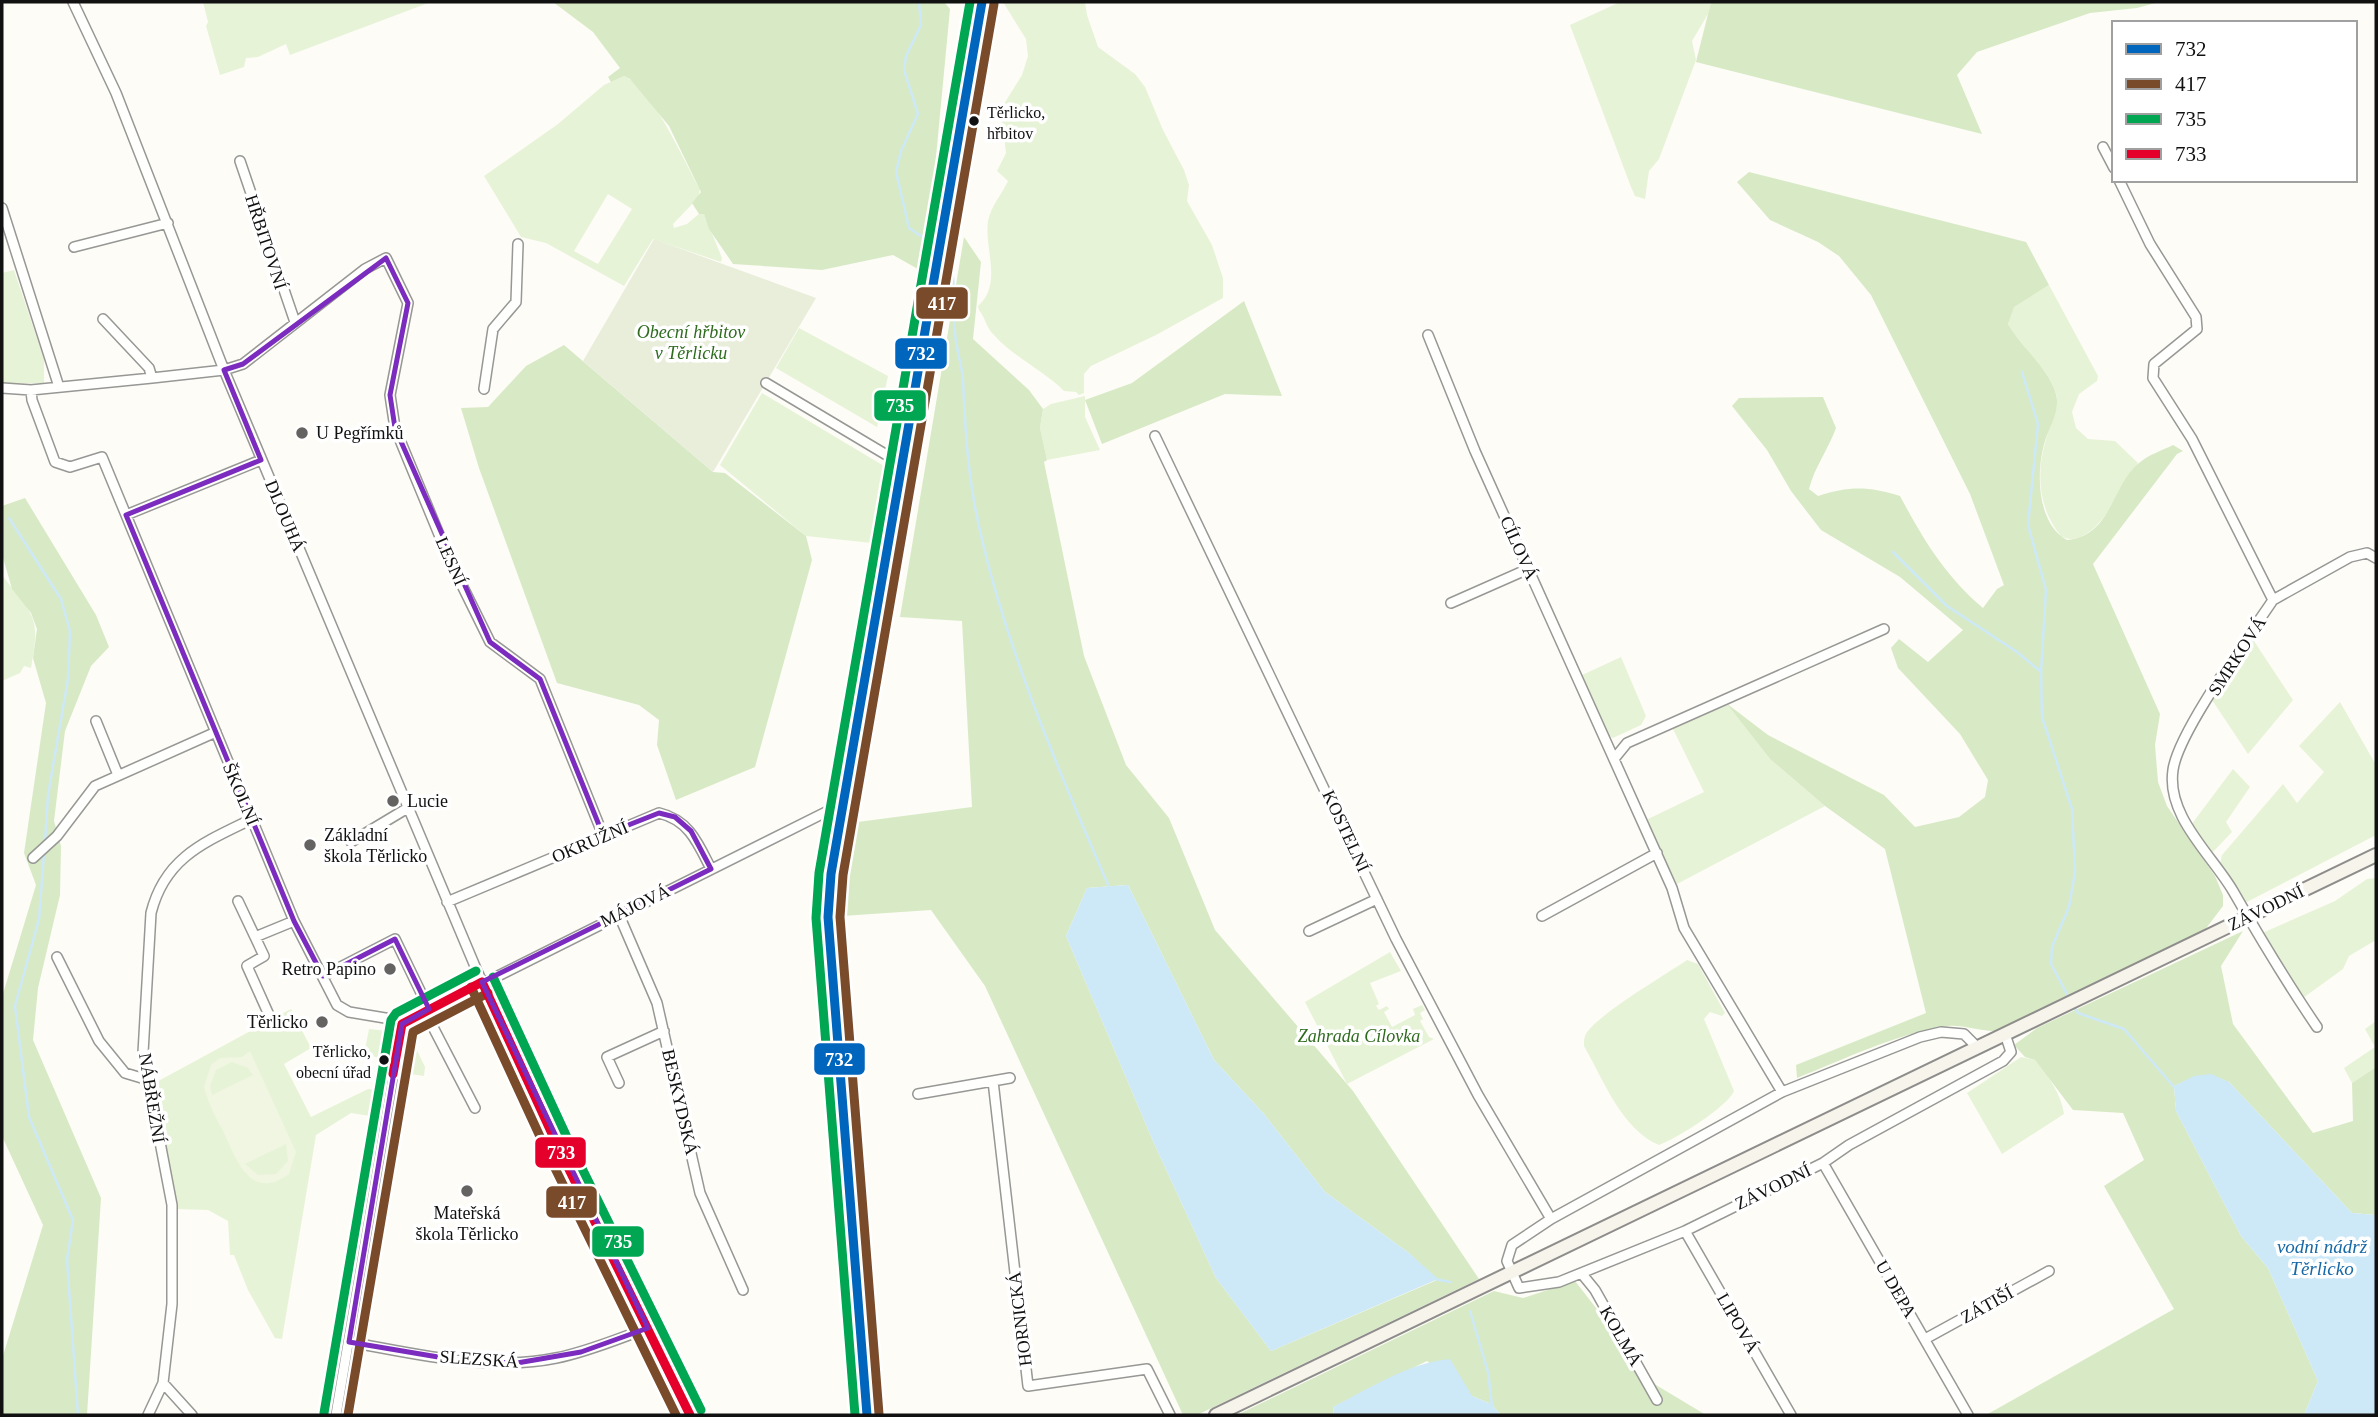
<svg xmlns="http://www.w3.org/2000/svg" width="2378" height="1417" font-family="'Times New Roman',serif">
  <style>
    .green { fill: #e7f3d7; fill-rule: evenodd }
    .forest { fill: #d8eac5; fill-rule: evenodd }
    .cemetery { fill: #e9eedb }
    .pitch { fill: #f0f6e1; fill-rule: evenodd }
    .water { fill: #cde8f7 }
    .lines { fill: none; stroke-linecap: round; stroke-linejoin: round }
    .stream { stroke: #cde8f7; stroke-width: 2.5 }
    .minor-casing { stroke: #979795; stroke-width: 12 }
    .secondary-casing { stroke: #8e8d8b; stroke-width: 16 }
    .primary-casing { stroke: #858482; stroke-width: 18 }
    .minor { stroke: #fffffe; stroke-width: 9 }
    .secondary { stroke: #f6f4eb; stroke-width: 12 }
    .primary { stroke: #ede9dc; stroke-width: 14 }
    .bus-1-casing { stroke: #fff; stroke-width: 14 }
    .bus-2-casing { stroke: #fff; stroke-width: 14 }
    .bus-3-casing { stroke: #fff; stroke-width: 14 }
    .bus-4-casing { stroke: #fff; stroke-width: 14 }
    .bus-1 { stroke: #0065bd; stroke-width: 9 }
    .bus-2 { stroke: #7a4b2a; stroke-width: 9 }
    .bus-3 { stroke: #00a651; stroke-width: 9 }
    .bus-4 { stroke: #e4002b; stroke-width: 9 }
    .marked { fill: none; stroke: #7b2cbf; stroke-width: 5; stroke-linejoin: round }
    .bus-dot { fill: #111; stroke: #fff; stroke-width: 2.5 }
    .poi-dot { fill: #646362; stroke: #fff; stroke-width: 2.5 }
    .labels { text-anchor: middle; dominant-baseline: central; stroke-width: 7; stroke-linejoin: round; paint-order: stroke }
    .bus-label { font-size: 16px; fill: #111; stroke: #fff; text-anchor: start }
    .street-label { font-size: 18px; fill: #111; stroke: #fff }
    .park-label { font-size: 18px; font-style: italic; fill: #2f6b1f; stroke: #fff }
    .poi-label { font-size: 18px; fill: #111; stroke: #fff; text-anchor: start }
    .water-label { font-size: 19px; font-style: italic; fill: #1768a6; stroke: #fff }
    .line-badge { stroke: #fff; stroke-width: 2.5 }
    .badge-label { font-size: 19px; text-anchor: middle; font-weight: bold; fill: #fff }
  </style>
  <rect width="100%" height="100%" fill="#fdfcf7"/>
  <path class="green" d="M203,2H431L290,55L286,44L258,57L246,58L244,67L220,75L206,26L208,22Z
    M1003,2H1085L1087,15L1098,47L1135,74L1145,87L1163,130L1184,170L1189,185L1187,201L1212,245L1223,278V298L1156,335L1091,366L1084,374V393L1079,395L1076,392L1064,391C1043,370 1013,357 993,334C986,327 985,317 979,310L978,306C1003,284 984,249 988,221C991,206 1002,194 1008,181L997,171L1006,153L1002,120L1004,104L1022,75L1028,56L1026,39Z
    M1620,2H1711L1708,14L1692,41L1696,60L1659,159L1649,171L1645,199L1635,196L1631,187L1570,25Z
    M624,76C653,88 684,162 700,189L698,198L673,224L674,228L687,224L700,213L704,214L722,258L721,262L653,239L624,286L546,243L521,237L484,176L558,124L604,85ZM608,194L632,209L598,264L574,251Z
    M14,270L44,359V383L2,384V273Z
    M2049,285L2098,376L2097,381L2079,394L2072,412L2076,428L2088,439L2115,441L2138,463C2125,484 2092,554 2061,536C2039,510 2036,475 2045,443C2048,429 2057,417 2057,401C2057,376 2020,346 2008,324L2013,307Z
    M799,328L888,376L877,427L776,368Z
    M762,393L884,466L885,478L872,543L806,536L720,465Z
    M1085,396V417L1100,450L1047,460L1040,428L1043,409L1051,404Z
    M2,575C34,617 41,615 31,668L24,666L20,673L2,681Z
    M2252,638L2293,700L2248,754L2212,700Z
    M1621,657L1646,716L1641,725L1613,738L1606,734L1580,676Z
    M2340,702L2376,765V835L2243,904L2220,864L2222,855L2283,784L2297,803L2324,772L2299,746Z
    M1726,703L1770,759L1825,806L1677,884L1646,820L1704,792L1672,727Z
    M2233,769L2250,787L2226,822L2232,832L2211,854L2191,825Z
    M2376,878V940L2349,956L2343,969L2303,998L2260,934L2335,901L2367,879Z
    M1390,952L1401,971L1370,983L1379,1004L1376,1006L1379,1010L1387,1006L1389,1009L1384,1012L1392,1027L1415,1015L1413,1009L1422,1005L1425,1010L1420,1013L1423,1019L1420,1021L1429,1037L1434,1039L1347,1084L1305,1002Z
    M1687,960L1698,964L1725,1013L1722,1016L1710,1012L1704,1019L1734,1091C1727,1107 1676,1139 1659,1145C1622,1130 1603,1079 1584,1046C1584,1040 1584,1036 1588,1031C1605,1010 1662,977 1687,960Z
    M291,1009L311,1048L284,1064L311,1117L368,1089L375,1090C381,1099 379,1107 377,1117L351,1113L316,1135L282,1339L275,1338L248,1290L234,1255H230L228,1221L208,1210L177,1209L151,1085Z
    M2376,1021V1067L2352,1083L2344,1068L2375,1047L2365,1029Z
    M369,1029L387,1031L382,1058L364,1055Z
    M412,1040L425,1067L424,1076L404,1073L409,1045L406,1044Z
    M2021,1057L2035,1060C2048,1076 2061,1093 2064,1114L2002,1154L1967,1093Z"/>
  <path class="forest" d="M553,2H944L950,9L925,273L893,255L822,270L733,264L709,229L704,214H699L692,203L701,192L669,126L630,79L624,76L611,82L608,77L620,68L593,32Z
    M1711,2H2159L2137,8L2090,13L1977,52L1957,75L1982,134L1696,62Z
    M1749,172L2026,242L2049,285L2014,307L2008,324C2021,347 2055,374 2057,400C2058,415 2049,428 2045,441C2036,470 2036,523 2067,540C2112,536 2112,484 2139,463C2148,455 2163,450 2173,445L2183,451L2177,454L2093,564L2160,714L2155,745L2158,782L2167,806L2215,876L2223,895V906L2204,931L1996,1031C1981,1031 1959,1024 1948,1026C1895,1034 1845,1059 1797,1078L1796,1065L1926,1013L1885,849L1825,806L1770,759L1726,703L1768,735L1884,795L1915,827L1959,817L1985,797L1988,780L1960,734L1898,668L1891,648L1899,639L1928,662L1963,630L1900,577L1821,530L1791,491L1767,450L1732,406L1739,398L1823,397L1836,428C1828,450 1815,466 1809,489L1818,496C1848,486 1869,486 1900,496C1923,539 1945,576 1983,608L1997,589L2004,585L1970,494L1871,295L1839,256L1818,242L1770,220L1737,182Z
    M964,237L981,262L973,339L1029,390L1043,409L1040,428L1047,460L1044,462L1084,656L1126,765L1169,818L1215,930L1353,1091L1479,1279L1197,1415H1183L985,986L931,910L842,916L850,823L972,807L962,621L900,617ZM1128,885L1214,1060L1264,1114L1325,1192L1409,1253L1437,1280L1271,1351L1216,1278L1153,1141L1066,936L1087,888Z
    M1244,301L1282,396L1225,394L1102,444L1085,400L1132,383Z
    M564,345L713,472L725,473L806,536L812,560L755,767L676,800L657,745L659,720L639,705L557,683L479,468L461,408L488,407L526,366Z
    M25,498L96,615L109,647L91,666L65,731L54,821L61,846L60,895L38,988L33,1040L101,1198L87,1415H2V1359L43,1225L2,1136V997L36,885L24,853L46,703L33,658L37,629L31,613L12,589L2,554V506Z
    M2243,931L2221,966L2233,1024L2313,1133L2353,1121L2352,1083L2376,1067V1215L2352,1213L2229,1082C2207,1072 2195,1076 2174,1086L2176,1111L2241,1236L2268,1268L2318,1381L2304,1415H1986L2174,1309L2104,1186L2144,1160L2123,1113L2073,1110L2035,1060L2025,1057L2014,1045L2037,1028Z
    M1575,1281L1656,1385L1706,1415H1501L1491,1404L1472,1396L1427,1361L1333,1407L1334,1415H1237L1494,1291L1523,1298Z"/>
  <path class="cemetery" d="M654,239L816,298L713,472L583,361Z"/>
  <path class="pitch" d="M250,1051L296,1152L289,1174C251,1202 237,1161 224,1133C216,1118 208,1103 204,1087L211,1065L220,1058L242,1057ZM232,1062L248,1068L253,1075L212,1095L210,1086L216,1070ZM286,1144L288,1161L276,1174L258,1175L245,1164Z"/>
  <path class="water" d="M1128,885L1214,1060L1264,1114L1325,1192L1409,1253L1438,1279L1271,1351L1216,1278L1153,1141L1066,936L1087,888Z
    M2211,1074L2229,1082L2352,1213L2376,1215V1415H2304L2318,1381L2268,1268L2241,1236L2176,1111L2174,1086L2194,1076Z
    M1450,1359L1472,1396L1491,1404L1501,1415H1334L1333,1407C1370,1388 1408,1363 1450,1359Z"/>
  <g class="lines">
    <path class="stream" d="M919,2L921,25L906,56L904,70L918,114L901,151L896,172L909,228L921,236L937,240
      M945,244C957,272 953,304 955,333C956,349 962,365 963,380C965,423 967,464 975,507C1000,635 1057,767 1109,887
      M2022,372L2038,424L2028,525L2046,590L2041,672L2042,717L2072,809L2075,872L2069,907L2052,947L2051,964L2069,998
      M9,518L61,599L70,631L68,679L48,795L45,843
      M1893,552L1947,606L2017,652L2040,671
      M44,853L39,919L15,1006L29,1117L73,1220L67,1260L78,1415
      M2074,1007L2078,1013L2124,1029L2174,1087
      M1435,1279L1450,1282
      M1470,1311L1488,1372L1492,1406"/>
    <defs>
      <path id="minor" d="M73,2L116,93L224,370L477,971L560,1151L690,1415
        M2103,147L2114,168
        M240,161L295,322
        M2119,180L2150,244L2196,317L2197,329L2154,364L2153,378L2192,439L2273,600C2249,636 2178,732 2173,770C2166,816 2212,855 2233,891C2260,938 2287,983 2317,1027
        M2,208L59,387
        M74,247L168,223
        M103,319L149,368L152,378
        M1428,335L1475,451L1672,888L1684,928L1782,1092
        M766,383L900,463
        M2,388L31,390L152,378L224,370L243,364L365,269L386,258L408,303L390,395L395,428L450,561L490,642L540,679L603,835
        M484,389L493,329L516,302L518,244
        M31,390L32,400L55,462L70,467L102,457L294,921L337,1005L349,1012L397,1020L402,1024
        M1155,436L1396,939L1478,1095L1551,1219
        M126,515L261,460
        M2273,600L2350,557L2367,553L2376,558
        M1451,603L1528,569
        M96,721L118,775
        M1614,759L1627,743L1884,629
        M351,842L406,809
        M33,858L57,836L95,786L216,732
        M238,901L264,956L247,966L269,1015
        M447,902L659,813C689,820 698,843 711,869
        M619,915L657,1003L700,1193L743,1290
        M1542,916L1657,853
        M1309,931L1377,899
        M255,937L294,921
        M57,957L99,1041L125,1073L145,1079
        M323,976L395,939L424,999L434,1029L475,1108
        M1977,1047L1964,1034L1941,1032L1920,1037L1782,1092L1551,1219L1512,1245L1507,1261L1519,1288L1559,1282L1685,1231L1823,1163L1849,1145L2003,1061L2011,1052L2005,1034
        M993,1081L1028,1386L1147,1369L1170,1415
        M619,1083L607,1057L664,1031
        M918,1094L1010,1078
        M1823,1163L1968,1415
        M1685,1231L1791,1415
        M1582,1274L1595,1290L1657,1400
        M1925,1339L2049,1271
        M349,1342C417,1354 487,1372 556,1358C587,1352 617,1339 648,1328
        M148,1415L163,1383
        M192,1415L163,1383L172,1304V1205L143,1053L151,913C165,857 205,842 252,819
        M336,1415L402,1024L844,803"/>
      <path id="secondary" d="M1216,1415L2376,855"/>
      <path id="primary" d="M867,1415L828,917L831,874L982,2"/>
    </defs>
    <use href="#minor" class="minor-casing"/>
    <use href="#secondary" class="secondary-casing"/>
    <use href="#primary" class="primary-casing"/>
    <use href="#minor" class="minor"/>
    <use href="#secondary" class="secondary"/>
    <use href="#primary" class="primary"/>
    <defs>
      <path id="bus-1" d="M867,1415L828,917L831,874L982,2"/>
      <path id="bus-2" d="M471,987L549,1156L676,1415
        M879,1414L840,917L843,875L994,4
        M348,1415L413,1032L488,993"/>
      <path id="bus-3" d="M493,977L571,1146L701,1410
        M324,1413L391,1020L396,1013L476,971
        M855,1415L816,918L819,873L970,2"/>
      <path id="bus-4" d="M482,982L560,1151L690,1415
        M393,1074L402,1024L482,982"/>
    </defs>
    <use href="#bus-1" class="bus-1-casing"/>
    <use href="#bus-2" class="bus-2-casing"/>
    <use href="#bus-3" class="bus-3-casing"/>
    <use href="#bus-4" class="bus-4-casing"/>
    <use href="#bus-1" class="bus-1"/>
    <use href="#bus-2" class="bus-2"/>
    <use href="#bus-3" class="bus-3"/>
    <use href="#bus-4" class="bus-4"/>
  </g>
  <path class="marked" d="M386,258L408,303L390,395L395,428L490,642L540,679L603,835L659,813L675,817L691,831L711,869L482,982L648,1328L581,1352L517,1363L462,1361L349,1342L402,1024L429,1009L395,939L323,976L294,921L126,515L261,460L224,370L243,364Z"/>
  <g class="bus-dot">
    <circle cx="974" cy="121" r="6"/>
    <circle cx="384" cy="1060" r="6"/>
  </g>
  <g class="poi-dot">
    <circle cx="302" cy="433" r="7"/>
    <circle cx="393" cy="801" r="7"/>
    <circle cx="310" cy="845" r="7"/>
    <circle cx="390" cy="969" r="7"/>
    <circle cx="322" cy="1022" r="7"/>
    <circle cx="467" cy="1191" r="7"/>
  </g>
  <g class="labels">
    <g class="bus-label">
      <text x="987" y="112">Těrlicko,<tspan x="987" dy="21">hřbitov</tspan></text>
      <text x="371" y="1051" text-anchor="end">Těrlicko,<tspan x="371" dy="21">obecní úřad</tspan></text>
    </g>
    <g class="street-label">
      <text transform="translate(266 242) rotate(72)">HŘBITOVNÍ</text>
      <text transform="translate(285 516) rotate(67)">DLOUHÁ</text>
      <text transform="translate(1519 548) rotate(66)">CÍLOVÁ</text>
      <text transform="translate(451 561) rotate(66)">LESNÍ</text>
      <text transform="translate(2237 656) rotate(-57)">SMRKOVÁ</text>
      <text transform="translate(241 794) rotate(67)">ŠKOLNÍ</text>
      <text transform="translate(1346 831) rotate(65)">KOSTELNÍ</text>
      <text transform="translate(590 842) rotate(-23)">OKRUŽNÍ</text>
      <text transform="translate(635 906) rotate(-26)">MÁJOVÁ</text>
      <text transform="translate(2266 908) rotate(-26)">ZÁVODNÍ</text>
      <text transform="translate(152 1098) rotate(81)">NÁBŘEŽNÍ</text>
      <text transform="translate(680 1102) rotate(77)">BESKYDSKÁ</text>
      <text transform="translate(1773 1187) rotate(-26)">ZÁVODNÍ</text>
      <text transform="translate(1896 1289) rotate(60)">U DEPA</text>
      <text transform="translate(1987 1305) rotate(-29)">ZÁTIŠÍ</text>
      <text transform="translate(1020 1319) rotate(-97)">HORNICKÁ</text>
      <text transform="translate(1738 1323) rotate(60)">LIPOVÁ</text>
      <text transform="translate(1621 1336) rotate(60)">KOLMÁ</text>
      <text transform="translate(479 1359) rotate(4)">SLEZSKÁ</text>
    </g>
    <g class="park-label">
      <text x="691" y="332">Obecní hřbitov<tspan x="691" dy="21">v Těrlicku</tspan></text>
      <text x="1359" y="1036">Zahrada Cílovka</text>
    </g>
    <g class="poi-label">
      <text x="316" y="433">U Pegřímků</text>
      <text x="407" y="801">Lucie</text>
      <text x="324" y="835">Základní<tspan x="324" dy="21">škola Těrlicko</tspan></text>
      <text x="376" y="969" text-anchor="end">Retro Papino</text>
      <text x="308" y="1022" text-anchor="end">Těrlicko</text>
      <text x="467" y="1213" text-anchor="middle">Mateřská<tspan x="467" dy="21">škola Těrlicko</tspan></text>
    </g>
    <g class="water-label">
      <text x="2322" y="1246">vodní nádrž<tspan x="2322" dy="22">Těrlicko</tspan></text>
    </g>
  </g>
  <g class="line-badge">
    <rect x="915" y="286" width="54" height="34" rx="7" fill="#7a4b2a"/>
    <rect x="894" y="337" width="54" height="33" rx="7" fill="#0065bd"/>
    <rect x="873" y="389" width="54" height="33" rx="7" fill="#00a651"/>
    <rect x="813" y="1042" width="53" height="34" rx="7" fill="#0065bd"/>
    <rect x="534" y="1136" width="53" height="33" rx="7" fill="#e4002b"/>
    <rect x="545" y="1185" width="53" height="34" rx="7" fill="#7a4b2a"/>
    <rect x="591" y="1225" width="54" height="33" rx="7" fill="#00a651"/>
  </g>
  <g class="badge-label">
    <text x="942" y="310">417</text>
    <text x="921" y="360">732</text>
    <text x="900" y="412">735</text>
    <text x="839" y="1066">732</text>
    <text x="561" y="1159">733</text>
    <text x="572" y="1209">417</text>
    <text x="618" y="1248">735</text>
  </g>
  <rect width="2378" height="1417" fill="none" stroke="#111111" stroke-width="7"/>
  <rect x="2112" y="21" width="245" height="161" fill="#ffffff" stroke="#a0a0a0" stroke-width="2"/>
  <rect x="2126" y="44" width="35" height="10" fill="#0065bd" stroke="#a0a0a0" stroke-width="2"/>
  <text x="2175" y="56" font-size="21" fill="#111111">732</text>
  <rect x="2126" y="79" width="35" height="10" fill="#7a4b2a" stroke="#a0a0a0" stroke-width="2"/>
  <text x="2175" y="91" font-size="21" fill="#111111">417</text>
  <rect x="2126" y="114" width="35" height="10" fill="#00a651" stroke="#a0a0a0" stroke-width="2"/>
  <text x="2175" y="126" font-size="21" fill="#111111">735</text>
  <rect x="2126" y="149" width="35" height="10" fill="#e4002b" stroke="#a0a0a0" stroke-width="2"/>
  <text x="2175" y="161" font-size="21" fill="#111111">733</text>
</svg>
